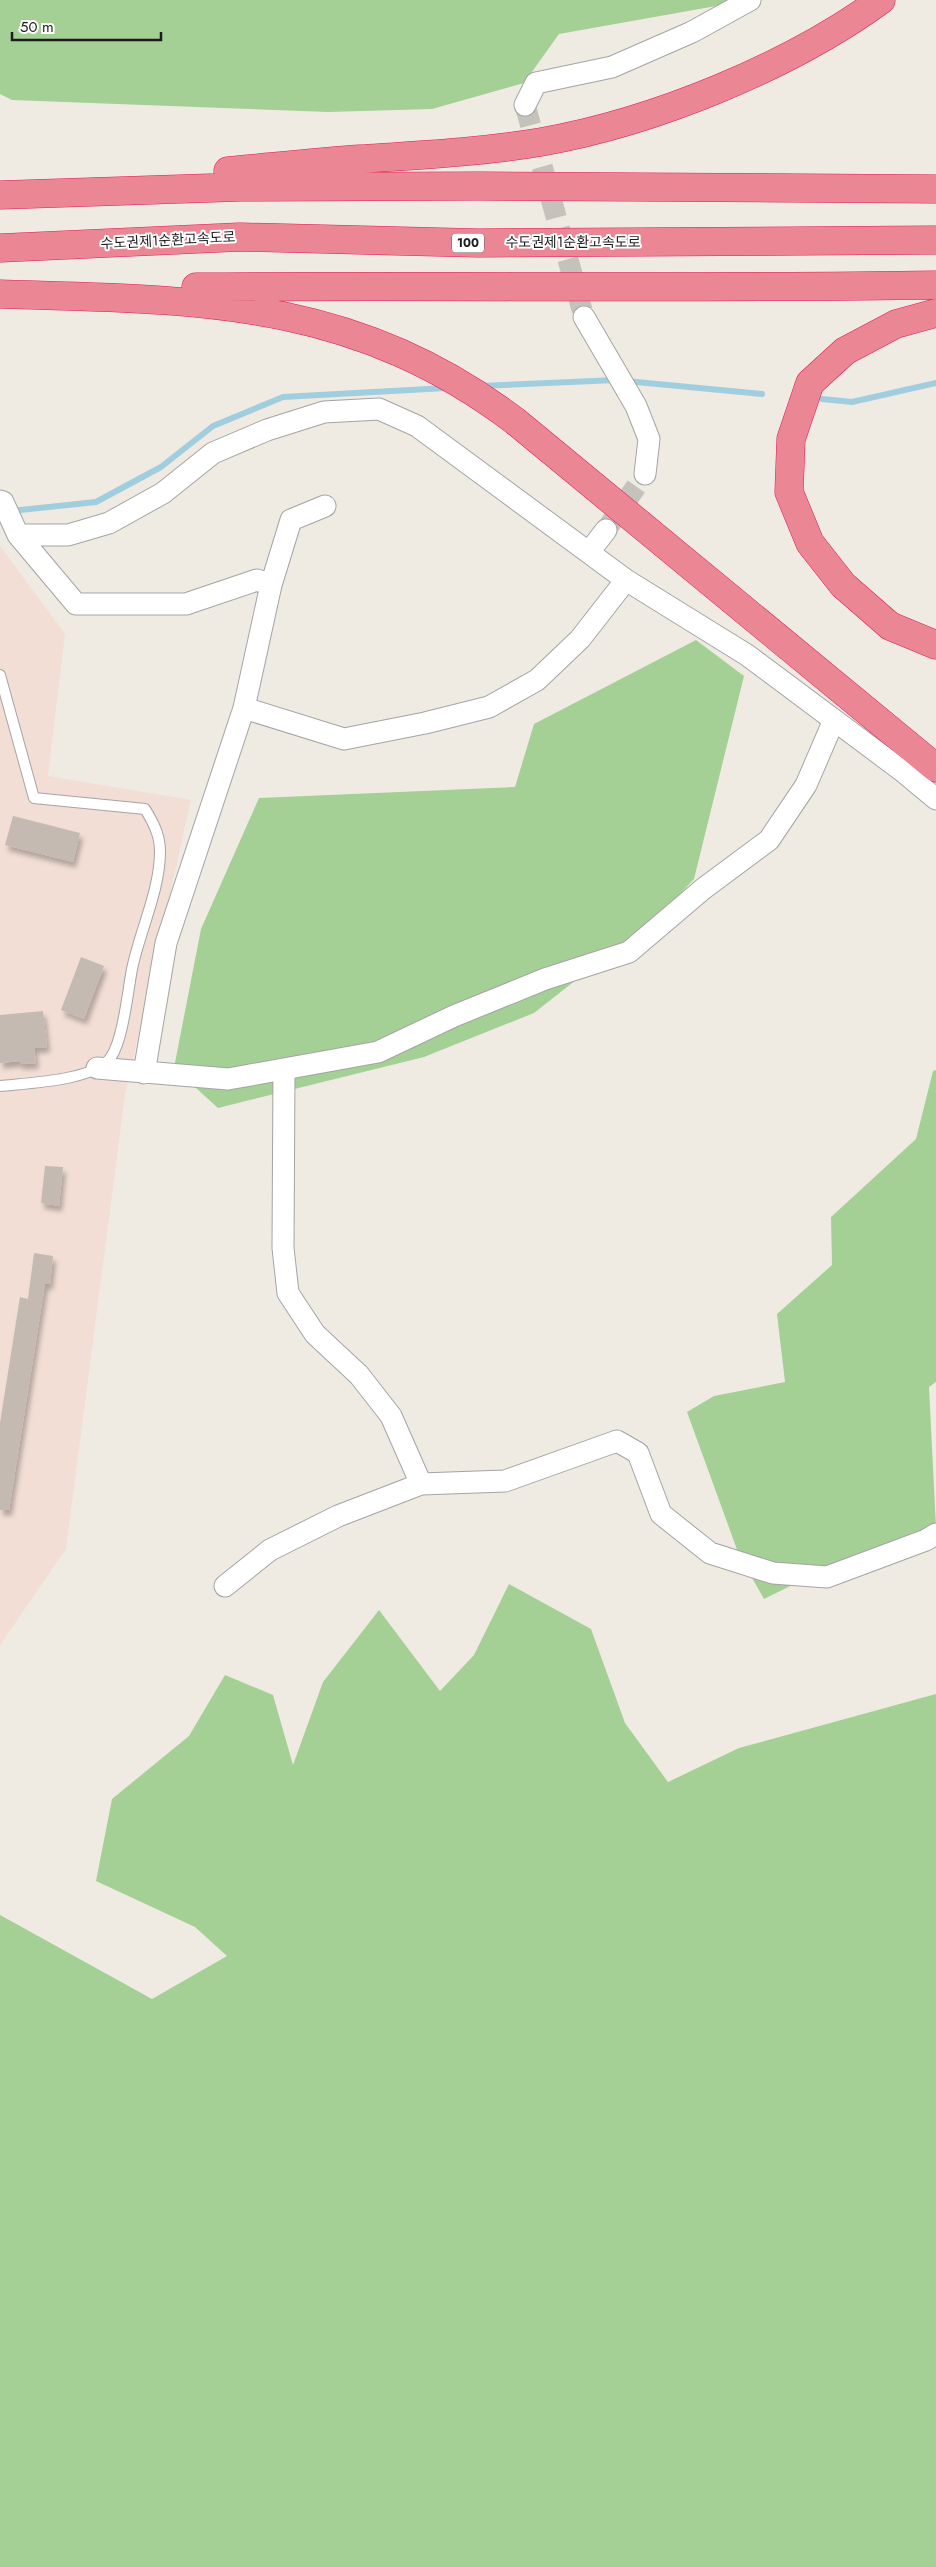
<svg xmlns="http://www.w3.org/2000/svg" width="936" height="2567" font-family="Jost,'Noto Sans KR',sans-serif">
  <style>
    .military { fill: #f2ded5 }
    .forest { fill: #a4d095 }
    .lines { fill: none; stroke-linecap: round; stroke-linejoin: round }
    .stream { stroke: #a0cedf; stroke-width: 6 }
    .building { fill: #c4bab2; filter: url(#shadow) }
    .street-tunnel { stroke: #c5c2bb; stroke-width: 21; stroke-dasharray: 21 11; stroke-linecap: butt }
    .lane-casing { stroke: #a4a4a4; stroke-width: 12 }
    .street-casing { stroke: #a4a4a4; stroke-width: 23 }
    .highway-casing { stroke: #e11b57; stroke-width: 29 }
    .lane { stroke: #fff; stroke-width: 10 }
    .street { stroke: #fff; stroke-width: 21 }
    .highway { stroke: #eb8694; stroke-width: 28 }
    .labels { text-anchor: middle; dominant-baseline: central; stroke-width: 4; stroke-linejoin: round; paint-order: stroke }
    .shield { fill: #fff; stroke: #616161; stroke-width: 1 }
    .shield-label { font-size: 12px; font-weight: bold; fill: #1d1d1d }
    .street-label { font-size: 14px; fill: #1d1d1d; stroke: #fff }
  </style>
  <defs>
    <filter id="shadow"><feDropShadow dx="3" dy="5.5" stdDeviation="2.5" flood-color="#0004"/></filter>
  </defs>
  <rect width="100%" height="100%" fill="#efebe3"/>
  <path class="military" d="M0,546L65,634L48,776L191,800L125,1095L66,1549L0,1645Z"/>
  <path class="forest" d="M0,0H750L559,34L524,83L432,109L328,112L12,100L0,94Z
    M696,640L744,676L694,879L665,910L534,1013L424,1057L218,1108L174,1068L201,929L259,798L515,787L534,724Z
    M936,1070V1382L929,1387L936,1527L849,1557L764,1599L739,1555L687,1412L714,1396L785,1382L777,1314L832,1265L831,1217L916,1139L933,1071Z
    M509,1584L591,1629L625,1723L668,1782L739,1748L936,1694V2567H0V1915L152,1999L227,1956L195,1927L96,1881L112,1799L189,1736L225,1675L273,1695L293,1765L323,1682L379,1610L440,1691L474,1655Z"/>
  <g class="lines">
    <path class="stream" d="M626,381L762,394
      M479,386L616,380
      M822,399L852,402L936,383
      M11,511L96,502L161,467L213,426L283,397L446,388"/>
  </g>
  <path class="building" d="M13,816L80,833L73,862L5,845Z
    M81,957L104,966L84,1019L61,1010Z
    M43,1011L47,1047L34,1048L36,1063L20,1064V1061L0,1063V1015Z
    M45,1166L63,1167L59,1206L41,1203Z
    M34,1253L53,1256L50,1284H45L9,1510H0V1423L20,1297L28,1299Z"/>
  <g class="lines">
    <path class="street-tunnel" d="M525,105L584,317
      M606,530L645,474"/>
    <defs>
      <path id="lane" d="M0,675L34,798L145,809C153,822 160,835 160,851C160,891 140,930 132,969C128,990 123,1040 111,1057C95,1081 27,1083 0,1086"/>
      <path id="street" d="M525,105L536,83L612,67L692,32L750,0
        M584,317L636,406L649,439L645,474
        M0,501L3,502L18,535L76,604H186L257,580L271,585
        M18,535H68L109,523L163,493L213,453L267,430L324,412L379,409L417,426L626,580L747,655L901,770L936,799
        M589,552L606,530
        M244,708L344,739L425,723L489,707L537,680L580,639L626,580
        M97,1068L228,1079L378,1052L454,1016L545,979L629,952L703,889L769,840L806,785L834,720
        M284,1069L283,1248L288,1293L315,1334L359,1375L391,1416L421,1484
        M144,1073L166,943L244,708L271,585L291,520L325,506
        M225,1586L270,1550L338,1516L421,1484L505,1481L617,1441L638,1453L661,1514L710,1553L773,1573L827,1577L926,1540L936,1534"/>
      <path id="highway" d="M228,171C272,167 316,162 360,159C421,155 481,152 541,142C654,122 789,67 881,0
        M0,195L240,187L479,186L936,189
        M0,248L240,237L478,243L936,240
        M196,287C443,285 689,289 936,285
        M0,294C196,300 351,297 515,421L936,768
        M936,313L896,324L845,351L810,383L791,439L789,492L810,543L843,585L890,626L936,645"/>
    </defs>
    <use href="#lane" class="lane-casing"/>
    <use href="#street" class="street-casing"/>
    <use href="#highway" class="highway-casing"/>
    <use href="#lane" class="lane"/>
    <use href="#street" class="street"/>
    <use href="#highway" class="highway"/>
  </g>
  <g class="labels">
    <rect class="shield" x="452" y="233.5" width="32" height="19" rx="4"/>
    <g class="shield-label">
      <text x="468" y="243">100</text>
    </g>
    <g class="street-label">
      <text transform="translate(168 240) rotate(-3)">수도권제1순환고속도로</text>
      <text x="573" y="242">수도권제1순환고속도로</text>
    </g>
  </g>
  <path d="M12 32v8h149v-8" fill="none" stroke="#1d1d1d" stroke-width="2.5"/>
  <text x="20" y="32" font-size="15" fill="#1d1d1d" stroke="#ffffff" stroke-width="4" paint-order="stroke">50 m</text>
</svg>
